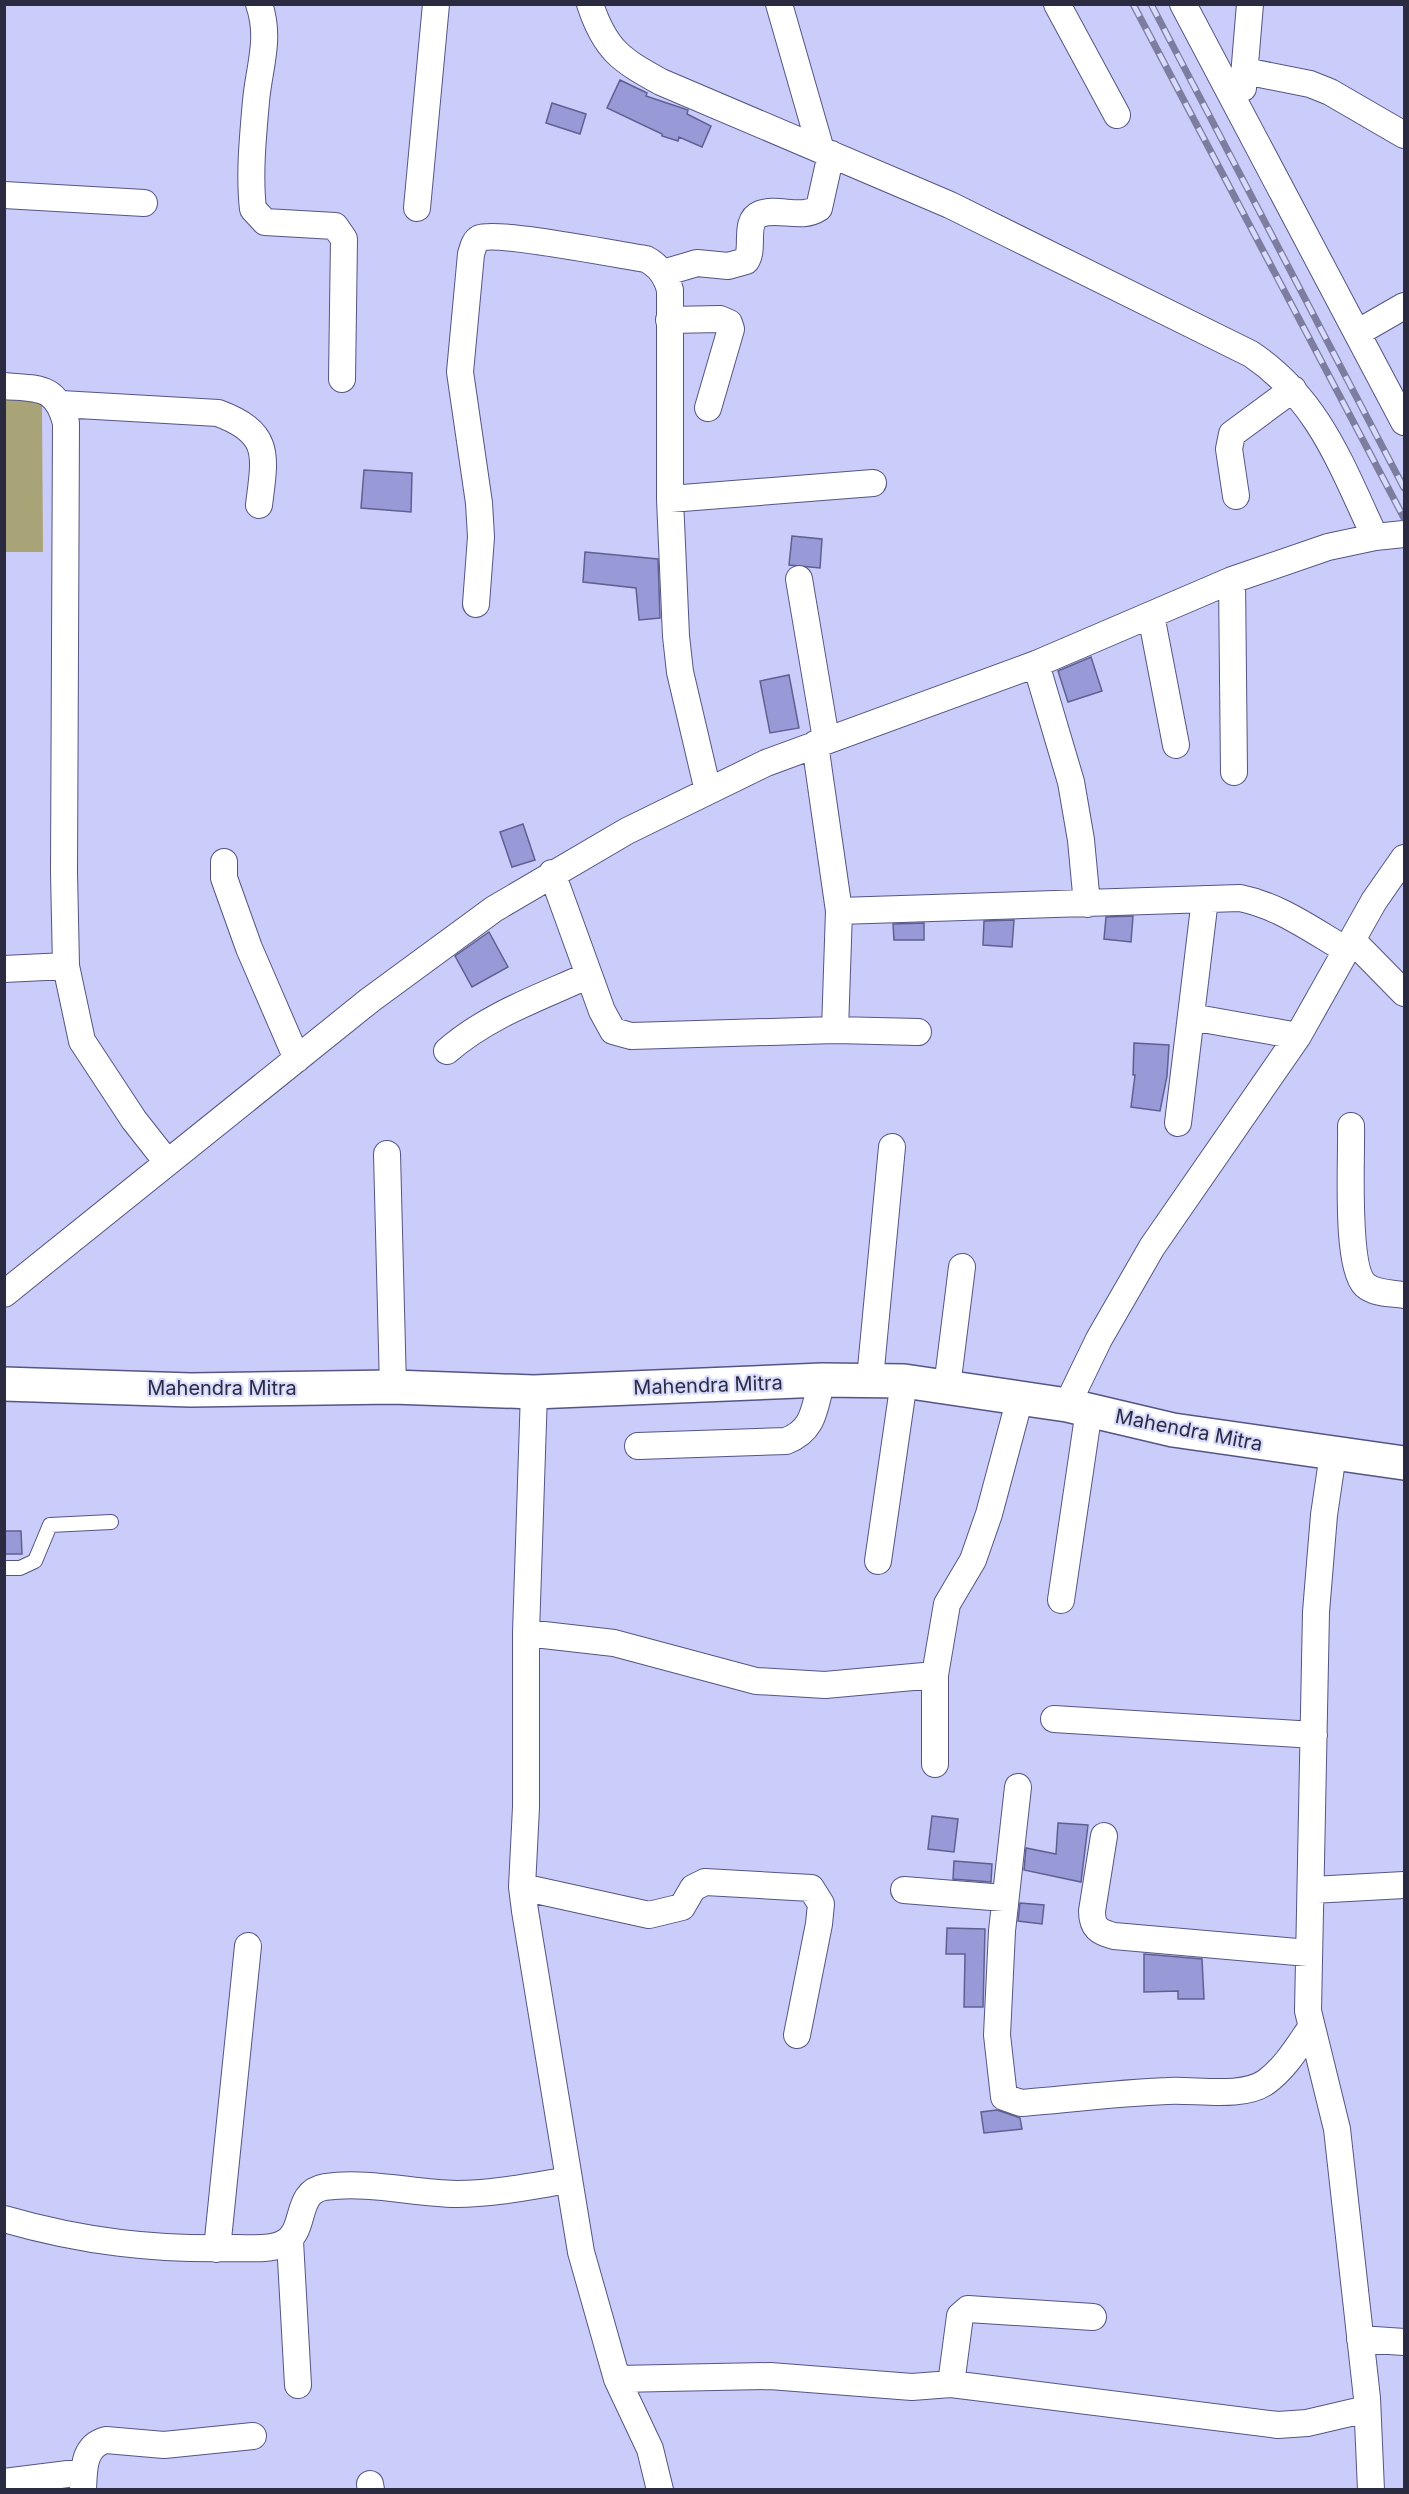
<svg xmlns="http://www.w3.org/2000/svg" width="1409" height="2494" font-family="Inter,sans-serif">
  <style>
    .green { fill: #a9a478 }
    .building { fill: #989ad8; stroke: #5f6091; stroke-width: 1.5 }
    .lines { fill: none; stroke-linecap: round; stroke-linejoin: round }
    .lane-casing { stroke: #545585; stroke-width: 16 }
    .street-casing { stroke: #545585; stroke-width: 28 }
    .secondary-casing { stroke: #545585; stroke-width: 36 }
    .lane { stroke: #fff; stroke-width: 14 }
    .street { stroke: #fff; stroke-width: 26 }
    .secondary { stroke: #fff; stroke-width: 33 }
    .rail-casing { stroke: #7c7d9f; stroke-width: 7 }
    .rail { stroke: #d8dbfd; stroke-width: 4.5; stroke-dasharray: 14; stroke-linecap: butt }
    .labels { text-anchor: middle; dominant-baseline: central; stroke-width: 4.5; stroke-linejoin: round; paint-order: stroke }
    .street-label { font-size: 20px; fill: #2a2b40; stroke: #d8dbfd }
  </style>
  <rect width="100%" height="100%" fill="#caccf9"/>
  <path class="green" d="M4,389L27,390L42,404L43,552H5Z"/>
  <path class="building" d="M620,80L647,93L646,96L688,110L687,114L711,126L702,147L679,137L678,141L662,136V134L607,108Z
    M552,103L586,114L580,134L546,123Z
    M364,470L412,473L411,512L361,508Z
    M792,536L822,539L820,568L789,565Z
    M585,552L658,559L660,618L639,620L636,588L583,582Z
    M1091,657L1102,691L1068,702L1058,671Z
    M789,675L799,728L770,733L760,681Z
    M523,824L535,860L512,867L500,832Z
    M1133,916L1131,942L1104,939L1106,917Z
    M1014,920L1012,947L983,945L984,921Z
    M924,923V940H894L893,924Z
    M489,932L508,967L472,987L455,956Z
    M1134,1043L1169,1045L1167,1076L1160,1111L1131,1107L1135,1075H1133Z
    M4,1531H21L22,1554H4Z
    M932,1816L958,1819L954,1852L928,1849Z
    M1058,1823L1088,1825L1081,1882L1024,1870L1026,1848L1056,1854Z
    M954,1861L992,1864L991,1882L953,1879Z
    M1020,1903L1044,1905L1042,1924L1018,1921Z
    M947,1928L985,1929L983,2007H964L965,1954H946Z
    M1144,1954L1202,1959L1204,1999H1178V1991L1144,1992Z
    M997,2110L1020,2118L1022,2129L984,2133L981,2112Z"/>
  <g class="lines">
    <defs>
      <path id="lane" d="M4,1568H20L35,1561L50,1525L111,1522"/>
      <path id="street" d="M259,4C271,39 259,67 256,101C253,136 249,174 253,209L265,222L335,226L344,239L342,379
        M590,4C605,50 621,60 661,82L950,205L1251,354C1319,400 1341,465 1375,537
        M779,4L821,150
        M1057,4L1117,115
        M1183,4L1404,422
        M1245,71L1310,84L1330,92L1404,135
        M1243,88L1250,4
        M4,195L144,203
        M417,208L436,4
        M663,273L697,263L728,266L746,261C755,249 743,221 760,214C779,207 801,220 819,208L831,154
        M669,320L720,319L729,323L731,329L708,408
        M1357,333L1404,306
        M4,386C39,389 56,385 66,423L64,872L66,966L82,1041L134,1120L167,1162
        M61,404L218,413C272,433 265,456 259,505
        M1236,496L1229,449L1232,434L1293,389
        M670,499L873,483
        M799,579L826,739
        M1232,580L1234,772
        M476,604L481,537L479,503L460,372L471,254C473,248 474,241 480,238C498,231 619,255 646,259C659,266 666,275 670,290V499L676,636L680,672L708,791
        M1151,615L1176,745
        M1036,664L1071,782L1081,840L1087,904
        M815,744L839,911L835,1030
        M224,862V878L249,948L297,1059
        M552,873L602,1011L613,1031L631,1036L835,1030L918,1032
        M839,911L1240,898C1280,906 1313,931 1348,951
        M1353,941L1404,993
        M4,969L66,966
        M1191,1017L1298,1036
        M447,1051C488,1015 541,997 589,975
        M1178,1123L1205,899
        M1351,1126C1352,1157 1345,1266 1365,1285C1375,1294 1392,1293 1404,1295
        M387,1154L393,1387
        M4,1294L370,1000L494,909L627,831L766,763L1036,664L1232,580L1328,547L1375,537L1404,534
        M870,1379L892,1147
        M947,1387L962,1267
        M534,1392L526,1633V1807L522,1887L525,1911L581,2252L617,2379L650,2449L660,2490
        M1067,1405L1099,1339L1152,1247L1298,1036L1374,901L1404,858
        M638,1446L786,1441C815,1430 814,1408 822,1380
        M1333,1454L1324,1515L1316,1612L1308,2011L1337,2129L1367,2398L1371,2490
        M878,1561L904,1381
        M1061,1600L1089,1410
        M526,1633L614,1643L756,1681L825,1685L935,1675
        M1054,1719L1314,1735
        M935,1764V1675L947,1604L973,1560L989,1514L1020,1398
        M1018,1787L1002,1931L997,2035L1004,2097L1021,2103C1069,2099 1118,2093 1167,2091C1195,2089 1242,2099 1266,2082C1285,2068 1297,2048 1310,2029
        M1104,1836L1092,1911C1092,1928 1099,1932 1114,1936L1308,1953
        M522,1887L649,1915L682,1907L693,1888L705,1882L811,1888L821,1904L819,1924L797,2035
        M904,1890L1004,1898
        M1312,1890L1404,1885
        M4,2219C84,2242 155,2250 237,2248C251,2248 269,2250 282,2244C308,2233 293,2192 325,2187C368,2181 413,2193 456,2194C494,2194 532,2186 569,2180
        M290,2241L298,2385
        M217,2249L248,1946
        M1360,2339L1404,2342
        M617,2379L770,2376L912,2387L951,2384L1278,2425L1307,2423L1367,2409
        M951,2384L960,2316L968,2309L1093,2317
        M4,2482L84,2472
        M370,2484L371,2490
        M83,2490C84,2469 83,2446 106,2440L164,2445L253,2436"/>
      <path id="secondary" d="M4,1384L191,1390L393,1387L534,1392L822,1380L904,1381L1067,1405L1173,1430L1404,1463"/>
    </defs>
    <use href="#lane" class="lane-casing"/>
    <use href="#street" class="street-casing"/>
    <use href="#secondary" class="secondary-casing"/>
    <use href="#lane" class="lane"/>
    <use href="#street" class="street"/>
    <use href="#secondary" class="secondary"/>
    <defs>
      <path id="rail" d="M1133,4L1404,518
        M1151,4L1404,488"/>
    </defs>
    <use href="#rail" class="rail-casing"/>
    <use href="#rail" class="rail"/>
  </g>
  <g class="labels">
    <g class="street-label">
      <text transform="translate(708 1385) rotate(-2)">Mahendra Mitra</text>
      <text x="222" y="1388">Mahendra Mitra</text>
      <text transform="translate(1189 1430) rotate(11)">Mahendra Mitra</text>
    </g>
  </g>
  <rect width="1409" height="2494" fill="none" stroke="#2a2b40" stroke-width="12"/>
</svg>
